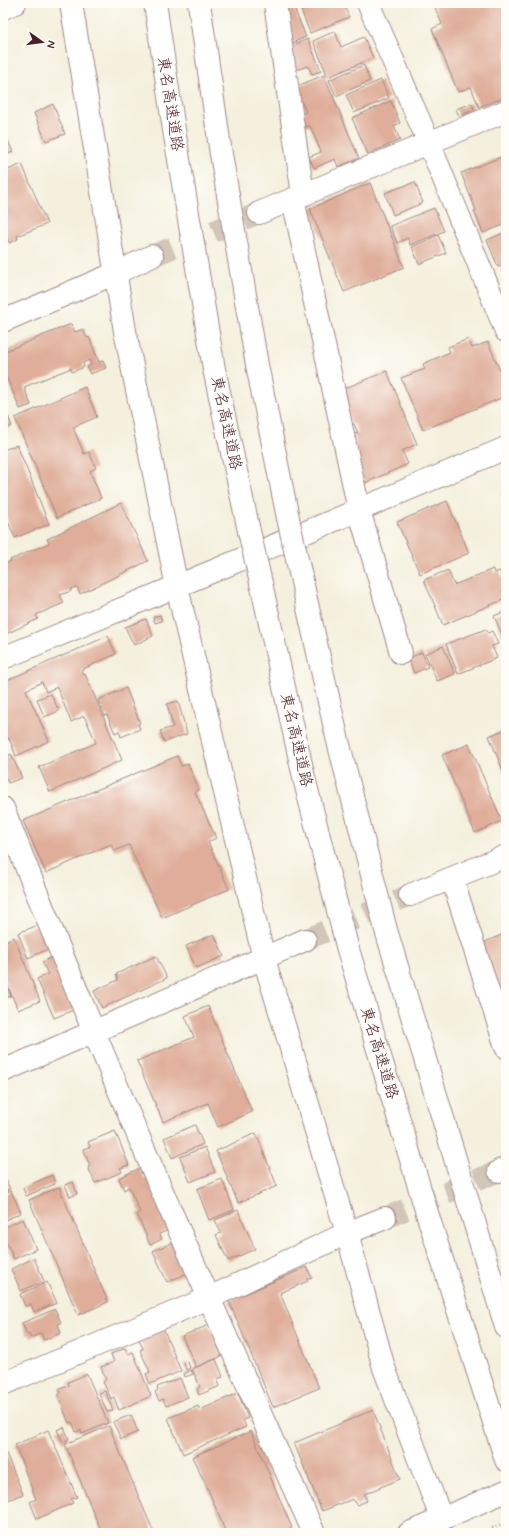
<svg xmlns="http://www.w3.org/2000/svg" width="509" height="1536" font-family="Mynerve,'Klee One',sans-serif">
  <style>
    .building { fill: #dfad99 }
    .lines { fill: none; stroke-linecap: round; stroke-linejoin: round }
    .minor-tunnel { stroke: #d2c6b9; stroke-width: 22; stroke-dasharray: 22 11; stroke-linecap: butt }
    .minor-casing { stroke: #9f8884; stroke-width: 24 }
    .highway-casing { stroke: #9f8884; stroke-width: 24 }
    .path { stroke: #9f8884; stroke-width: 2.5; stroke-dasharray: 1 3; stroke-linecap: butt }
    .minor { stroke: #fff; stroke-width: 22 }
    .highway { stroke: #fff; stroke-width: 22 }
    .highway-bridge-casing { stroke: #9f8884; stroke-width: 24; stroke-linecap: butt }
    .highway-bridge { stroke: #fff; stroke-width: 22 }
    .labels { text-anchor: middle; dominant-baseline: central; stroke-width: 3.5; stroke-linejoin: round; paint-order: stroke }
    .street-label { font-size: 16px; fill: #4a1f2b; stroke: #fdfcf7 }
  </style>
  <rect width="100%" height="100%" fill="#fdfcf7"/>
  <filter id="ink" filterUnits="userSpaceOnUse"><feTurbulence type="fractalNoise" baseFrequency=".025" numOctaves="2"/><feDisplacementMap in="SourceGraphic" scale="8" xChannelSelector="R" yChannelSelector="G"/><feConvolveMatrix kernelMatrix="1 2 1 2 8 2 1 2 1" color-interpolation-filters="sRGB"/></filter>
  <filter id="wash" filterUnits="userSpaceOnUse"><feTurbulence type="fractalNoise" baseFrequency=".012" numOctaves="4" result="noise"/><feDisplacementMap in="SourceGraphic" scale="16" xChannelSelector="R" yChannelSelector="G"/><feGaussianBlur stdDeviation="0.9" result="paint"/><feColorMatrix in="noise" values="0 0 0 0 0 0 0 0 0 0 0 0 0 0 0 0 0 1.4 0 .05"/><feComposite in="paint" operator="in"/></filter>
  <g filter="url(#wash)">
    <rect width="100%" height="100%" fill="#f4f0dd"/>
    <g id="blocks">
      <path class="building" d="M281,3H292L306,37L287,45Z
        M305,3H343L349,17L310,33L299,5Z
        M433,3H490L491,5L496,3H506V97L479,107L471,87L458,92L432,29L442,24Z
        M335,31L341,47L364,37L373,58L328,77L313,41Z
        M308,39L321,71L312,74L308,66L296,70L288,47Z
        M364,65L370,81L336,96L329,80Z
        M324,75L359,158L338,167L335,159L314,168L309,157L321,152L310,126L306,127L301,114L306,112L295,87Z
        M381,80L389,98L354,113L346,95Z
        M391,101L400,123L394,126L400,140L368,154L352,118Z
        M472,103L474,110L459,116L456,109Z
        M53,104L65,134L46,141L34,113Z
        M3,129L13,152L3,156Z
        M506,155V224L483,233L474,211L476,210L461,173Z
        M22,164L47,224L17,236L18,239L9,243L3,228V172Z
        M415,182L423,203L393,215L385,193Z
        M370,183L404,267L344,292L310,209Z
        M434,208L444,231L410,245L408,238L397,243L390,226Z
        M506,232V263L498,267L487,240Z
        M438,235L446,253L419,264L412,247Z
        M71,324L75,332L83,329L87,338L89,337L99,362L103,361L106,368L90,374L87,367L91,365L89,360L83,363L84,367L72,372L71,368L24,387L31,405L20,409L3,369V352Z
        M468,339L472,348L488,342L506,385V396L423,430L401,378L425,369L423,364L450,352L448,347Z
        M387,371L417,444L402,451L408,464L363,484L354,434L358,433L354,424H351L343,389Z
        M85,387L97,417L73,427L84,454L89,452L96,468L90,471L101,498L57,518L15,418Z
        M3,405L12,426L3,431Z
        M17,445L49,524L15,538L3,510V450Z
        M506,490V504L501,493Z
        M447,501L469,553L420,574L397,522Z
        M121,503L148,561L80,594L77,587L71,589V591L60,595L64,603L36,615L38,619L6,634L3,627V565L11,561L10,560L49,543L47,539Z
        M493,569L494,573L500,571L506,586V590L502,591L505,599L443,625L424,580L448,570L454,585Z
        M506,611V644L494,616Z
        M160,615L162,621L155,623L153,617Z
        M146,619L153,636L134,645L125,627Z
        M486,629L488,633L492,631L498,644L492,646L497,658L458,674L446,644Z
        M108,636L116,654L81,670L83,675L85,674L122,760L50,792L39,767L96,743L88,724L84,716L71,722L57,687L46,692L42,682L26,690L49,741L16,756L9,738L3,741V682Z
        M443,646L455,674L437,681L425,654Z
        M422,652L428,667L414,673L408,659Z
        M126,688L140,723L138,724L140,729L121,737L119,731L115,733L107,715L105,716L98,700Z
        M51,694L59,711L44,717L37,699Z
        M178,701L187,734L164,742L160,731L173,727L167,704Z
        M506,729V778L489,736Z
        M469,744L502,821L475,833L442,755Z
        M11,754L22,778L8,783L3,770V758Z
        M177,756L181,766L188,764L199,790L195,792L216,838L208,842L229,889L162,918L129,845L114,851L111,844L46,873L23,821Z
        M41,924L51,948L28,958L18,933Z
        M506,933V1010L478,945Z
        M214,934L224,956L196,968L186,946Z
        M14,937L40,1001L18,1010L3,975V942Z
        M55,956L76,1009L54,1018L37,979L48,974L42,962Z
        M156,956L167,978L102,1008L94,991L118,980L116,974Z
        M3,977L11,996L3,999Z
        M208,1006L252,1112L218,1127L208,1103L163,1122L137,1061L194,1037L185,1016Z
        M3,1042L7,1052L3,1053Z
        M195,1125L203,1144L172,1158L164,1138Z
        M115,1131L129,1165L120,1168L122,1172L95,1183L88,1167L90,1166L83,1149L90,1147L88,1142Z
        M256,1133L277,1186L238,1203L216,1151Z
        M205,1147L215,1172L190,1182L180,1157Z
        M140,1168L144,1178L147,1177L169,1230L159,1234L162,1239L150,1245L137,1214L140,1212L129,1187L124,1190L119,1178Z
        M3,1173L10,1189L3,1192Z
        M52,1175L55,1184L26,1196L23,1188Z
        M222,1179L234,1210L209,1220L197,1189Z
        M73,1182L77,1194L70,1197L65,1185Z
        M59,1187L108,1302L78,1315L29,1200Z
        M11,1191L21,1213L3,1221V1195Z
        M238,1210L255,1249L228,1261L216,1235L221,1233L215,1220Z
        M23,1219L36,1249L14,1259L3,1235V1228Z
        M176,1241L190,1272L167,1282L153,1251Z
        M34,1258L44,1281L21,1291L11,1269Z
        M307,1267L312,1278L307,1279L308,1281L280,1293L319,1388L273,1407L229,1301Z
        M47,1282L57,1303L34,1312L31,1304L25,1306L20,1294Z
        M55,1309L61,1323L58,1324L61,1333L44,1340L41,1333L31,1338L29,1334L27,1335L22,1323Z
        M209,1325L222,1356L196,1367L182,1336Z
        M163,1328L181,1371L150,1384L146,1374L150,1372L140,1350L143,1349L139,1339Z
        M125,1348L128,1354L133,1352L151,1396L119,1410L114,1397L111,1399L103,1382L106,1380L101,1367L114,1362L111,1354Z
        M216,1359L223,1377L217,1379L220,1386L199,1395L197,1389L200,1387L192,1369Z
        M188,1362L190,1368L186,1370L184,1363Z
        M191,1370L193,1374L185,1377L184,1374Z
        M87,1374L108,1423L82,1434L81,1430L76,1432L72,1422L69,1423L58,1395L61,1393L59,1389L69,1386L68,1382Z
        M180,1378L188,1397L166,1406L163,1399L159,1401L155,1392L158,1390L157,1387Z
        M105,1391L113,1410L107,1412L99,1393Z
        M238,1393L248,1418L243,1420L246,1427L183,1454L168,1418L198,1406L200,1410Z
        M373,1410L400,1479L364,1494L367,1501L356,1505L353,1499L322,1511L294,1443Z
        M131,1415L138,1432L121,1439L113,1422Z
        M109,1426L154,1533H102L65,1444Z
        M64,1427L69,1439L63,1442L57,1430Z
        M48,1430L77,1497L71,1499L73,1503L37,1519L30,1502L36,1499L15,1445Z
        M251,1431L292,1528L281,1533H226L207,1487L192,1457Z
        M3,1446L23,1494L3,1502Z"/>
    </g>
  </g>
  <g filter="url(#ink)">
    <use href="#blocks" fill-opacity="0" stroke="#9f8884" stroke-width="1"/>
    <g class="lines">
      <path class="minor-tunnel" d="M152,256L259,213
        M305,940L410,895
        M385,1218L499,1171"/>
      <defs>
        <path id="minor" d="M71,3L125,331L177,587L264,959L347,1233L384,1368L442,1520
          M275,3L303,195
          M368,3L429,143L506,331
          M3,8L15,3
          M293,199L359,510L401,653
          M259,213L506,111
          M3,321L116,273L152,256
          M3,658C171,589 339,519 506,448
          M3,808C99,1053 206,1293 314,1533
          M452,878L506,1047
          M410,895L506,856
          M3,1071L305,940
          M499,1171L506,1168
          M3,1384L209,1298L347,1233L385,1218
          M409,1533L506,1491"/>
        <path id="highway" d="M155,3L174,130L214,369L249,531
          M199,3L221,154L257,365L288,518
          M299,568L337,737L386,930L506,1327
          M261,583L305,782L347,946L427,1213L506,1460"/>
      </defs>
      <use href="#minor" class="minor-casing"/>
      <use href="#highway" class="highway-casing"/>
      <path class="path" d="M481,1533L506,1522"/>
      <use href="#minor" class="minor"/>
      <use href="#highway" class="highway"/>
      <defs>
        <path id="highway-bridge" d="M288,518L299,568
          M249,531L261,583"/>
      </defs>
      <use href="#highway-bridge" class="highway-bridge-casing"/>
      <use href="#highway-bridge" class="highway-bridge"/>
    </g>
  </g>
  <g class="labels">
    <g class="street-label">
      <text transform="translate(170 104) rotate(81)">東名高速道路</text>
      <text transform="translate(226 423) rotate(78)">東名高速道路</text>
      <text transform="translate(296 740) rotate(77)">東名高速道路</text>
      <text transform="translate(379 1053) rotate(73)">東名高速道路</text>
    </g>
  </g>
  <rect width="509" height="1536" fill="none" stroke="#fdfcf7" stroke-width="16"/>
  <g transform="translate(42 42) rotate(104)" stroke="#fdfcf7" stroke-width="3" paint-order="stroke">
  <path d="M0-3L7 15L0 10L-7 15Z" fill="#4a1f2b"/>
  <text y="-6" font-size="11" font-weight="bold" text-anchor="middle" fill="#4a1f2b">N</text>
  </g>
</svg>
